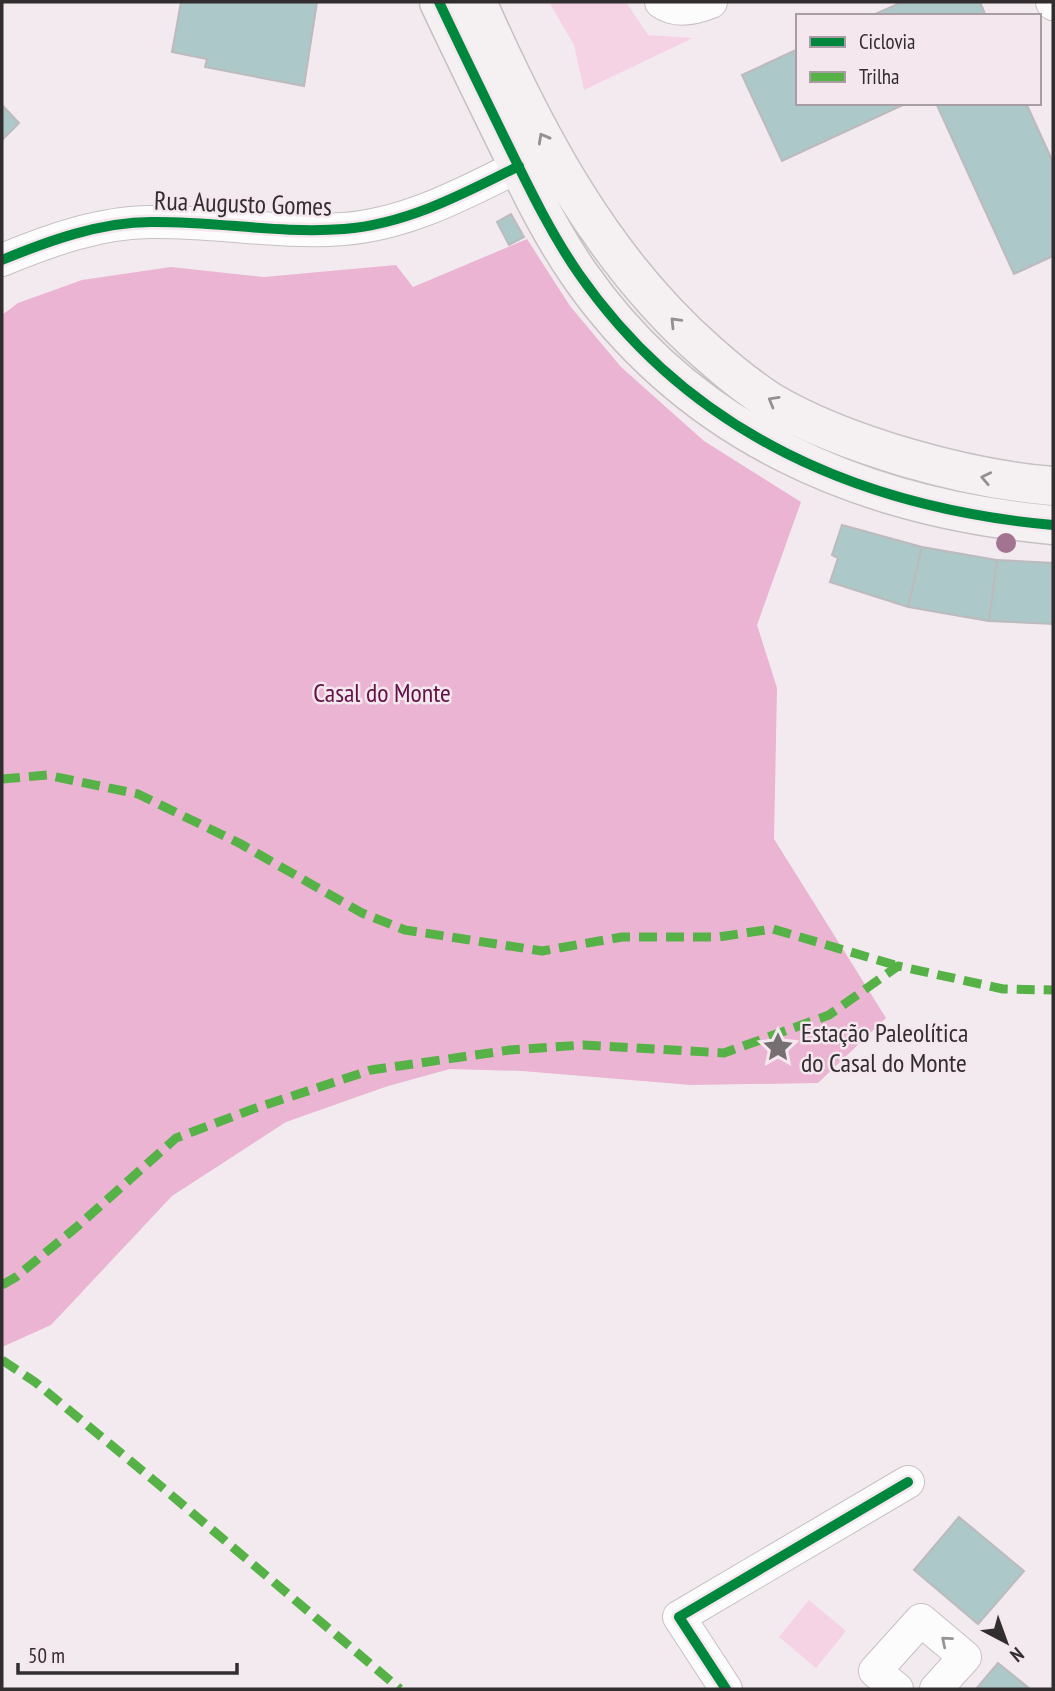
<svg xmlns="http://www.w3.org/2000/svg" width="1055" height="1691" font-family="'PT Sans Narrow',sans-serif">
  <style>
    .green { fill: #f6d2e5 }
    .forest { fill: #eab4d2 }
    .building { fill: #adc8c8; stroke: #bcbabc; stroke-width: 2 }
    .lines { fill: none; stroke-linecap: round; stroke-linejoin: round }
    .street-casing { stroke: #c7c0c3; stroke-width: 34 }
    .secondary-casing { stroke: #c7c0c3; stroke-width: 41 }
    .street { stroke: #fdfcfc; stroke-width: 32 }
    .secondary { stroke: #f5f1f3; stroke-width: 38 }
    .quiet { stroke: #56b246; stroke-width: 9; stroke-dasharray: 18 9; stroke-linecap: butt }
    .cycleway-casing { stroke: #f5e7ee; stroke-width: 15 }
    .cycleway { stroke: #00873e; stroke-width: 10 }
    .tree { fill: #a37392 }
    .oneway { stroke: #948f91 }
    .oneway2 { stroke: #989496 }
    .labels { text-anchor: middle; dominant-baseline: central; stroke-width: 5; stroke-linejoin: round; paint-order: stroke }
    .street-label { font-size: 26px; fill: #322d2f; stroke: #f5e7ee }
    .park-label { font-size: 26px; fill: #631246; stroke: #f5e7ee }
    .poi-label { font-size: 26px; fill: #322d2f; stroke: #f5e7ee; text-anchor: start }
  </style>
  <rect width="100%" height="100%" fill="#f2eaee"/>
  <path class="green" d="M549,2H626L648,35L693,38L584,90L574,45Z
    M809,1600L846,1631L816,1668L779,1637Z"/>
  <path class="forest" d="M527,239L570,306L621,367L704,441L801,502L757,625L777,688L774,839L886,1018L818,1083L691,1085L522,1071L450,1069L388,1086L286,1122L172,1196L51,1325L2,1347V315L18,303L82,280L171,267L264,277L396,265L413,287Z"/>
  <path class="building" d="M181,2H317L304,86L205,67L207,59L172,52Z
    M902,2H980L986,16H871Z
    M798,49V103H907L782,161L742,75Z
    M936,103H1026L1053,162V256L1014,274Z
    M2,105L19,123L2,140Z
    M511,214L524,237L509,245L497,222Z
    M842,525L922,547L908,607L830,582L838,558L832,555Z
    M922,547L997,560L989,621L908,607Z
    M997,560L1053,563V624L989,621Z
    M959,1517L1024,1571L978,1624L914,1570Z
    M998,1663L1030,1689H976Z"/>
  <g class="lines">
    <defs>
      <path id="street" d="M661,2C676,13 694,9 711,2
        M1052,2L1053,4
        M2,260C48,241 100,222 151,222C216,221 279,234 344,229C407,224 463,194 519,166
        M726,1689L679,1617L908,1482
        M897,1689L875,1671L921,1620L965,1657L936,1689"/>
      <path id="secondary" d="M439,2C462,51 486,100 510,149C531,192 552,235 579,274C691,435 863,508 1053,525
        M477,2C534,131 600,259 708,353C727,370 749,388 771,402C813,427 861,444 908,458C956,472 1003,482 1053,486"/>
    </defs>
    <use href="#street" class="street-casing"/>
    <use href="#secondary" class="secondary-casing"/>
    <use href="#street" class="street"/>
    <use href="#secondary" class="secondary"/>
    <path class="quiet" d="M2,779L47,775L138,794L239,843L362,913L405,930L542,951L622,937H718L773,929L898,966
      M2,1285L16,1277L79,1225L176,1138L253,1109L371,1070L510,1050L583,1045L724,1053L829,1015L898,966L1003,989L1053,990
      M2,1360L35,1382L157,1483L400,1689"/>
    <defs>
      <path id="cycleway" d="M439,2C462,51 486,100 510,149C531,192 552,235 579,274C691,435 863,508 1053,525
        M2,260C48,241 100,222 151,222C216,221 279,234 344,229C407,224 463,194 519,166
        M726,1689L679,1617L908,1482"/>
    </defs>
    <use href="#cycleway" class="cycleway-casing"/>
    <use href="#cycleway" class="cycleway"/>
  </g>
  <circle class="tree" cx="1006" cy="543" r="10"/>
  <defs><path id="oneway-chevron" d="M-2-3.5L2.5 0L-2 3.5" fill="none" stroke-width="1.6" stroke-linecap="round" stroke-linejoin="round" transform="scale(1.75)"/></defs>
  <g class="oneway">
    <use href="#oneway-chevron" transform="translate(543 138) rotate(-119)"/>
    <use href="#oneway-chevron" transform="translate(675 322) rotate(-134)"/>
    <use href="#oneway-chevron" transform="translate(773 401) rotate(-150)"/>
    <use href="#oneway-chevron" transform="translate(986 478) rotate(-168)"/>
  </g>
  <use class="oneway2" href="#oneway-chevron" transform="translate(946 1641) rotate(-140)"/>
  <defs>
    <symbol id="sight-bare" viewBox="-9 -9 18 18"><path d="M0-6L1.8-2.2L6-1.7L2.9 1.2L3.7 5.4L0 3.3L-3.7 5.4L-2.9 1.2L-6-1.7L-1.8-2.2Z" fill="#756f72" stroke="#f5e7ee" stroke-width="2.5" paint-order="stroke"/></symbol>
  </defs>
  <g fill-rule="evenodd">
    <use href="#sight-bare" x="756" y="1025" width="44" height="44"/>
  </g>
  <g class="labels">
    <g class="street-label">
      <text transform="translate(243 203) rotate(2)">Rua Augusto Gomes</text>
    </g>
    <g class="park-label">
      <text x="382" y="692">Casal do Monte</text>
    </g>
    <g class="poi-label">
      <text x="801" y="1032">Estação Paleolítica<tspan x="801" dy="30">do Casal do Monte</tspan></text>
    </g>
  </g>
  <rect width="1055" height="1691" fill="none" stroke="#322d2f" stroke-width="7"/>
  <rect x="796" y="14" width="245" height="91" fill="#f5e7ee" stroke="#a79da2" stroke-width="2"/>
  <rect x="810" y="37" width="35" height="10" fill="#00873e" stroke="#a79da2" stroke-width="2"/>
  <text x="859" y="49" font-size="21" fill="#322d2f">Ciclovia</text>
  <rect x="810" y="72" width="35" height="10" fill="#56b246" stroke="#a79da2" stroke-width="2"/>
  <text x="859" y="84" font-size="21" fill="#322d2f">Trilha</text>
  <g transform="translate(1006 1642) rotate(139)" stroke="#f5e7ee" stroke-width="5" paint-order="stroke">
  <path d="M0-5L12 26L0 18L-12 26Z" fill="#322d2f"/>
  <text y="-10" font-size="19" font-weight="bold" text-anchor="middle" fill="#322d2f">N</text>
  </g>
  <path d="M18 1663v10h219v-10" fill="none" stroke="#322d2f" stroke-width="3.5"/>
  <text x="28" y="1663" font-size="21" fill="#322d2f" stroke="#f5e7ee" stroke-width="5" paint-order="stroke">50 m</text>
</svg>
